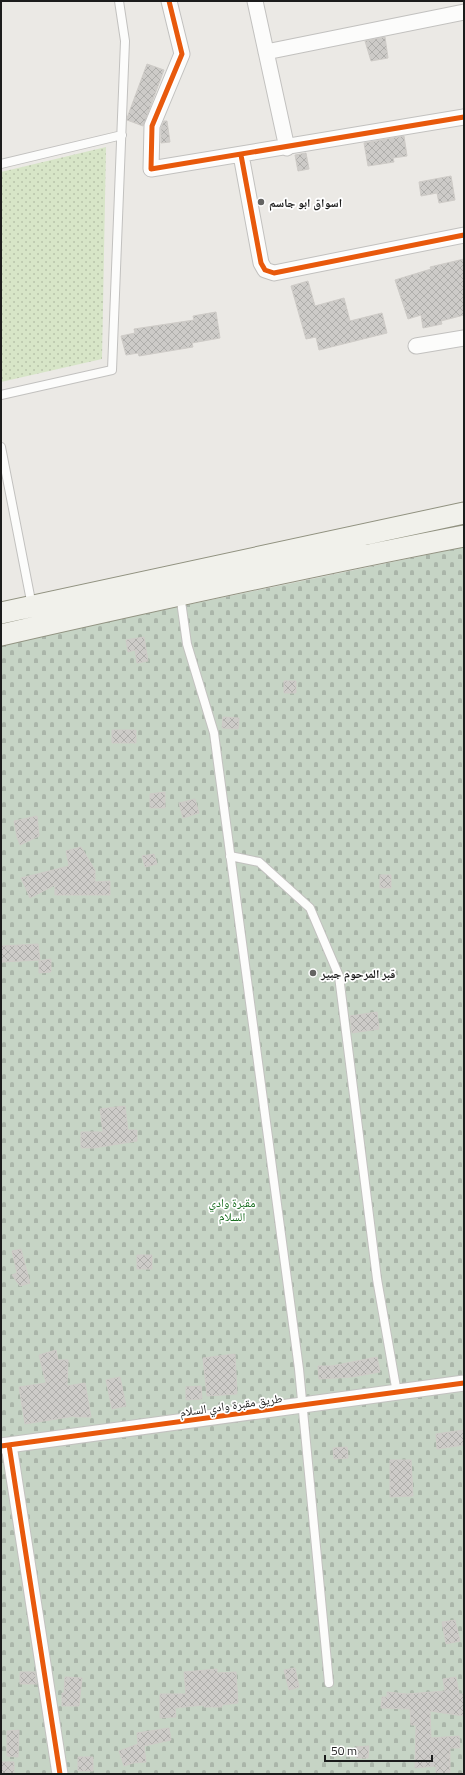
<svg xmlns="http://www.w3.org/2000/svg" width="465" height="1775" font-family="'Titillium Web','Noto Naskh Arabic',sans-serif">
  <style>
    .grass { fill: url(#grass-dots) }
    .cemetery { fill: url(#cemetery-stones) }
    .building { fill: url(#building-cross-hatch); stroke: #cecbc7 }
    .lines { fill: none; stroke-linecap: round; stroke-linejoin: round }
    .lane-casing { stroke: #c2c1bf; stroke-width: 10 }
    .street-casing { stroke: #c2c1bf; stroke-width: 17 }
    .secondary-casing { stroke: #919280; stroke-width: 23 }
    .lane { stroke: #fcfcfb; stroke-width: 8 }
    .street { stroke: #fcfcfb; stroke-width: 15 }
    .secondary { stroke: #f1f1eb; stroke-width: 21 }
    .cycleway-casing { stroke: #fff; stroke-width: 8 }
    .cycleway { stroke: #e8590c; stroke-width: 5 }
    .poi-dot { fill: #646462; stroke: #fff; stroke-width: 1.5 }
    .labels { text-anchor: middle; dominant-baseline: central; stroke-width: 3.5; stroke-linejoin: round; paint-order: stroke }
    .poi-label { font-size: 12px; font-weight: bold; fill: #1c1c1c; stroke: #fff; text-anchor: start }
    .park-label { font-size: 12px; fill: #186d1f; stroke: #fff }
    .street-label { font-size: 12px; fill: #1c1c1c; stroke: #fff }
  </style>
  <defs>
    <pattern id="grass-dots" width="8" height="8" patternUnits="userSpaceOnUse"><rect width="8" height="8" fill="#d7e5c7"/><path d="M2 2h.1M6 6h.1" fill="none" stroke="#b8c4aa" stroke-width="1.8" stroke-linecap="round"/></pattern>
    <pattern id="cemetery-stones" width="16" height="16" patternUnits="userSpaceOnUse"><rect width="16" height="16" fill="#c6d4c5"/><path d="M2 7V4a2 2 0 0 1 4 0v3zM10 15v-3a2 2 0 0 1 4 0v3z" fill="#aab5a9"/></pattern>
    <pattern id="building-cross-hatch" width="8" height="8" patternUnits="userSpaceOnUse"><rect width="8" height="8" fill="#cdcbc8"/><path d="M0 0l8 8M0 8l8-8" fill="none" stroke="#afaeab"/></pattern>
  </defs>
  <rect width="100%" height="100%" fill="#ebe9e5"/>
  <path class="grass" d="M106,147L102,359L1,382V172Z"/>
  <path class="cemetery" d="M464,547V1774H1V644Z"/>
  <path class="building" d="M385,37L388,58L371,61L365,41Z
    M147,64L164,70L143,126L127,120V118Z
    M164,121H167L170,142L161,143V128Z
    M404,136L407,156L393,158L394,162L368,166L364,143Z
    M306,153L309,169L298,171L295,155Z
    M451,176L455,200L439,203L437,193L421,196L419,182Z
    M464,259V315L441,321L442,324L423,328L421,315L408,319L395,280L431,269L430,267Z
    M308,281L315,306L344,298L350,321L382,313L387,333L319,350L316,337L306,339L291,286Z
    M216,312L220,338L192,343L193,347L139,356L138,353L126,355L121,336L135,333L134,329L194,320L193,316Z
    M144,637L148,661L137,663L135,650L128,652L126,640Z
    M284,681H296V693H284Z
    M223,717L239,718L238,729L222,728Z
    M112,730H136V743H112Z
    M165,792V808H150V794Z
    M195,799L199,813L183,818L179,803Z
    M37,816L39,836L20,845L17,837L14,821Z
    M81,847L95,870V882L110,881V895H55V885L30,898L21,878L69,866L66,851Z
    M154,854L157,864L145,867L142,856Z
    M380,875H391V888H380Z
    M38,944L40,960L2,962L1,946Z
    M51,959V972L39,973V961Z
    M377,1012L379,1029L352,1033L350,1016Z
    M125,1106L128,1130H137V1141L94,1148H81V1132H103L100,1109Z
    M21,1249L30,1283L20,1286L12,1275L17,1273L12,1251Z
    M137,1255H152V1269H137Z
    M56,1350L58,1360H68L67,1386L85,1383L91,1417H75V1416L25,1424L19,1387L46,1383L39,1355Z
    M235,1354L237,1394L207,1396L203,1358Z
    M377,1357L380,1372L352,1377L319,1379L318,1366H332Z
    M120,1377L126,1406L112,1409L106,1380Z
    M201,1386L202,1399L186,1400V1387Z
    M464,1430V1445L437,1449L436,1434Z
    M347,1447L348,1458L334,1459L333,1448Z
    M390,1460H411L413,1496L390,1497Z
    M455,1620L460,1641L446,1644L442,1622Z
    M295,1668L299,1687L289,1690L284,1670Z
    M217,1669V1673L236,1672L238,1703L222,1705V1707H204V1705L175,1708L176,1717L160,1718V1694H186L184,1672Z
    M20,1672H35L37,1684H20Z
    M65,1677L82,1678L79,1706H62V1693H64Z
    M456,1677L459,1694H464V1716L430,1711L431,1738L459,1736L460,1748H450V1774H436V1766L415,1768L416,1725H411L410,1709L381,1708L382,1697H387V1692L407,1694L445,1691L443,1679Z
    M169,1728L171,1740L144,1746L146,1762L133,1763L124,1766L119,1751L138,1744L137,1733Z
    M19,1730L18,1757L7,1756V1731Z
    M369,1746L368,1758H356V1747Z
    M78,1757H93V1771H78Z
    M1,1762H14V1774H1Z"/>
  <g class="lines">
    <defs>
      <path id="lane" d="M1,164L122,135
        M1,395L112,370L125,41L119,1
        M1,447L32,606
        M180,594L187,644L214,733L299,1369L329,1683
        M230,856L259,862L310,908L339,976L377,1279L397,1393"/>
      <path id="street" d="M169,1L182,54L152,126L151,169L464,117
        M255,1L287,148
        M266,52L464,12
        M241,155L261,263L265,270L274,273L464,235
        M416,346L464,338
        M9,1445L60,1774
        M1,1446L464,1383"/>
      <path id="secondary" d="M1,613L464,513
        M1,635C155,600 309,566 464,536"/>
    </defs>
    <use href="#lane" class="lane-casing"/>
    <use href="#street" class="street-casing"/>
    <use href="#secondary" class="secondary-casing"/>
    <use href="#lane" class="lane"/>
    <use href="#street" class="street"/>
    <use href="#secondary" class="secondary"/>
    <defs>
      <path id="cycleway" d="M169,1L182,54L152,126L151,169L464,117
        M241,155L261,263L265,270L274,273L464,235
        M9,1445L60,1774
        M1,1446L464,1383"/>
    </defs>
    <use href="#cycleway" class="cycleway-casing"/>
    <use href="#cycleway" class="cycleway"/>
  </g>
  <g class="poi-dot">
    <circle cx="261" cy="202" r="4"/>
    <circle cx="313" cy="973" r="4"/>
  </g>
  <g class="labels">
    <g class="poi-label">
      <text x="269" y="202">اسواق ابو جاسم</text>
      <text x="321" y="973">قبر المرحوم جبير</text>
    </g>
    <g class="park-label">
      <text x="232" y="1202">مقبرة وادي<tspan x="232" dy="14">السلام</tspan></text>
    </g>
    <g class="street-label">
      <text transform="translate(231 1405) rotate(-8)">طريق مقبرة وادي السلام</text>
    </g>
  </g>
  <rect width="465" height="1775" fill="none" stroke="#1c1c1c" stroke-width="4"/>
  <path d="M325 1755v6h107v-6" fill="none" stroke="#1c1c1c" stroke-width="2"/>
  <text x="331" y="1755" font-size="12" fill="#1c1c1c" stroke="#ffffff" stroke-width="3" paint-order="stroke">50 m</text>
</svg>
